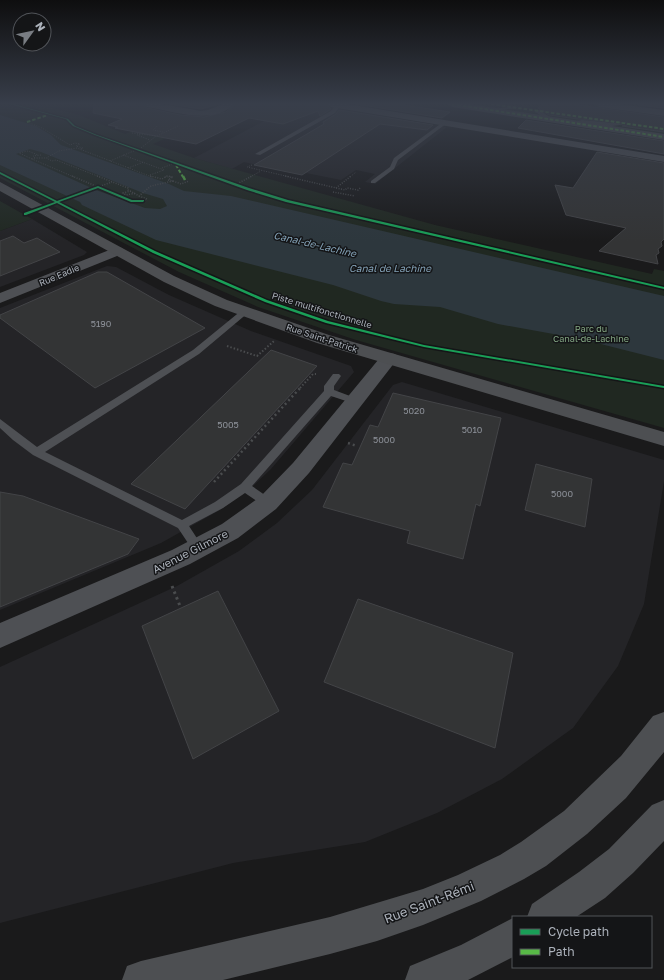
<svg xmlns="http://www.w3.org/2000/svg" width="664" height="980" font-family="'Golos Text',sans-serif">
  <style>
    .built { fill: #242427 }
    .green { fill: #202821 }
    .water { fill: #2d373d; fill-rule: evenodd }
    .building { fill: #333435; stroke: #434447 }
    .lines { fill: none; stroke-linecap: round; stroke-linejoin: round }
    .path-far4 { stroke: #4a4c4e; stroke-width: 1; stroke-dasharray: 1 1.5; stroke-linecap: butt }
    .path-far3 { stroke: #4a4c4e; stroke-width: 1.5; stroke-dasharray: 1 1.5; stroke-linecap: butt }
    .path-far2 { stroke: #4a4c4e; stroke-width: 2; stroke-dasharray: 1.5 2; stroke-linecap: butt }
    .path-far1 { stroke: #4a4c4e; stroke-width: 2.5; stroke-dasharray: 2 3; stroke-linecap: butt }
    .path { stroke: #4a4c4e; stroke-width: 3; stroke-dasharray: 2.5 3.5; stroke-linecap: butt }
    .service { fill: #4e5054; fill-rule: evenodd }
    .minor { fill: #4e5054; fill-rule: evenodd }
    .secondary { fill: #4d4f52; fill-rule: evenodd }
    .quiet-far1 { stroke: #58b947; stroke-width: 2; stroke-dasharray: 3.5 2; stroke-linecap: butt }
    .quiet { stroke: #58b947; stroke-width: 2.5; stroke-dasharray: 4.5 2.5; stroke-linecap: butt }
    .cycleway-casing { stroke: #141517; stroke-width: 3 }
    .cycleway { fill: #1a9f57; fill-rule: evenodd }
    .labels { text-anchor: middle; dominant-baseline: central; stroke-width: 3; stroke-linejoin: round; paint-order: stroke }
    .far-street-label { font-size: 9px; fill: #acb2bb; stroke: #141517 }
    .number-label { font-size: 9px; fill: #8e929a }
    .far-park-label { font-size: 9px; fill: #83a683; stroke: #141517 }
    .far-water-label { font-size: 10px; font-style: italic; fill: #83a1b6; stroke: #141517 }
    .street-label { font-size: 11px; fill: #acb2bb; stroke: #141517 }
    .near-street-label { font-size: 13px; fill: #acb2bb; stroke: #141517 }
  </style>
  <rect width="100%" height="100%" fill="#1a1a1b"/>
  <path class="built" d="M296,104H311L408,120L401,125L427,130L434,124L447,127L375,184L365,182L375,174L356,170L341,180L306,173L302,175L244,162L232,169L194,158Z
    M32,219L87,252L84,255L0,287V231Z
    M107,266L116,267L169,295L251,331L351,366L354,372L271,469L253,486L220,510L161,543L0,610V308Z
    M402,382L664,460V481L644,604L618,666L573,728L502,779L437,813L365,842L233,863L0,923V667L177,586L239,551L277,523L312,490L393,385Z"/>
  <path class="green" d="M0,104H36L79,115L125,134L175,113L205,120L153,144L194,158L435,225L652,274L654,269L664,271V428L356,340L258,307L179,272L0,178Z
    M443,104H505L664,127V138Z
    M0,201L32,219L0,231Z"/>
  <path class="water" d="M0,115L36,126L51,135L61,145L169,184L184,191L231,196L664,296V360L581,339L498,324L440,307L394,304L381,301L333,285L156,240L82,205L80,202L0,165ZM30,149L41,152L143,193L163,199L167,206L160,209L145,208L96,190L16,154Z"/>
  <path class="building" d="M94,104H142L147,108L180,115L204,117L226,112L235,104H326L331,109L320,116L318,111L283,124L249,118L196,144L115,128L118,127L108,125L122,119L93,113Z
    M169,104H219L201,109Z
    M356,104H397L450,112L442,118Z
    M542,104H572L664,117V132L622,126L627,125L626,123L578,119L549,115L538,108Z
    M639,104H664V108L638,105Z
    M339,110L433,125L427,130L380,124L302,175L254,165L324,124L323,122L336,114Z
    M526,120L664,141V154L518,128Z
    M597,152L664,163V239L661,242L662,246L658,249L659,253L656,255L658,264L599,251L626,228L566,215L555,185L573,188Z
    M13,236L24,243L37,238L60,252L0,276V241Z
    M98,272H107L205,328L95,388L0,318V315Z
    M271,350L317,366L185,509L131,484Z
    M393,393L501,418L480,506L476,504L463,559L407,543L410,531L323,507L343,463L352,465L370,425L378,427Z
    M536,464L592,479L585,527L525,510Z
    M0,492L23,496L139,539L128,554L0,607Z
    M218,591L279,711L193,759L142,626Z
    M358,599L513,653L495,748L324,682Z"/>
  <g class="lines">
    <path class="path-far4" d="M27,122L42,128L70,145L75,143L80,144L76,146L83,148L80,149
      M157,126L153,130L163,132
      M132,133L157,136L178,126
      M140,134L137,135L150,140
      M141,148L156,136
      M41,155L33,156L35,158H46
      M123,155L164,170L150,175
      M35,158L32,159L74,177
      M32,159L19,153L28,151L38,155
      M110,161L136,150
      M252,165L247,167L290,177
      M128,168L144,162
      M162,168L175,163
      M100,177L56,160L52,161L46,158L59,151L77,148L152,177
      M165,177H173
      M250,177L261,171
      M350,177L356,172"/>
    <path class="path-far3" d="M72,176L98,187L112,182
      M97,176L128,188V190L139,196L151,186L173,181L168,180L173,177L167,176
      M150,176L162,179L167,176
      M285,176L345,190L347,188L358,190L360,188
      M173,181L181,184L189,181
      M235,185L252,176
      M336,188L351,176
      M131,191L123,193L126,195L136,193
      M333,192L355,196
      M139,196L147,199L143,201"/>
    <path class="path-far2" d="M227,346L257,356L274,341
      M300,388L313,374H316"/>
    <path class="path-far1" d="M348,443L357,446
      M214,482L301,387"/>
    <path class="path" d="M172,586L180,606"/>
    <path class="service" d="M337,104L341,105L335,113L260,155L255,154L331,111Z
      M515,106L517,108L491,111L489,110Z
      M535,110H539L553,119L549,120L535,112Z
      M582,120L626,124L605,127L603,125L570,122Z
      M443,122L447,123L398,160L394,169L375,183H371V181L390,167L394,158Z
      M242,310L249,312L199,354L45,452L182,520L215,502L241,484L324,391V386L333,374H339L341,376L334,386V390L358,399L360,401L358,403L355,404L331,396L252,486L272,500L274,503L272,506H264L245,493L223,508L189,526L204,549L202,552L198,554L194,552L178,528L33,455L13,440L0,428V419L37,447L193,350Z"/>
    <path class="minor" d="M143,104H161L201,111L208,110L223,104H234C214,126 172,111 147,107Z
      M327,104H347L664,156V162L331,107Z
      M448,104H469L664,134V140L452,107Z
      M595,104H618L664,110V116L599,107Z
      M117,247L122,248L124,251L122,254L0,303V293Z
      M389,353L395,354L398,358L395,362L309,473L276,509L238,538L190,564L0,648V623L172,550L222,524L260,497L293,463L383,354Z"/>
    <path class="secondary" d="M0,182L174,276L227,300L329,335L664,432V446L317,343L215,306L164,282L0,191Z
      M664,712V752L626,798L587,834L546,866L524,879L481,901L423,925L377,941L330,954L223,980H122L127,966L141,961L330,917L423,889L458,875L500,855L521,842L564,811L621,756L653,716Z
      M664,800V841L633,873L605,898L576,917H527L532,904L579,872L609,849L652,805Z
      M513,918V957L468,980H405L410,966L461,945Z"/>
    <path class="quiet-far1" d="M452,104L664,137
      M491,104L664,129
      M27,122L48,115
      M176,165L183,177"/>
    <path class="quiet" d="M183,176L185,180"/>
    <defs>
      <path id="cycleway" d="M10,104H13L68,119L75,126L97,135L249,188L288,200L664,287V289L286,202L247,190L95,135L73,126L66,119Z
        M0,172L57,201L98,186L132,200H144V201L143,202H131L98,188L59,202L155,251L267,300L328,321L424,345L664,386V388L424,347L326,323L265,302L153,253L57,203L26,215H24V213L55,202L0,174Z"/>
    </defs>
    <use href="#cycleway" class="cycleway-casing"/>
    <use href="#cycleway" class="cycleway"/>
  </g>
  <linearGradient id="sky" x2="0" y2="1"><stop stop-color="#0e0e0f"/><stop offset="0.43" stop-color="#383e4a"/><stop offset="1" stop-color="#383e4a" stop-opacity="0"/></linearGradient>
  <rect width="664" height="241" fill="url(#sky)"/>
  <g class="labels">
    <g class="far-street-label">
      <text transform="translate(59 275) rotate(-23)">Rue Eadie</text>
      <text transform="translate(322 310) rotate(17)">Piste multifonctionnelle</text>
      <text transform="translate(322 338) rotate(18)">Rue Saint-Patrick</text>
    </g>
    <g class="number-label">
      <text x="101" y="323">5190</text>
      <text x="414" y="410">5020</text>
      <text x="228" y="424">5005</text>
      <text x="472" y="429">5010</text>
      <text x="384" y="439">5000</text>
      <text x="562" y="493">5000</text>
    </g>
    <g class="far-park-label">
      <text x="591" y="328">Parc du<tspan x="591" dy="10">Canal-de-Lachine</tspan></text>
    </g>
    <g class="far-water-label">
      <text transform="translate(315 244) rotate(13)">Canal-de-Lachine</text>
      <text x="390" y="268">Canal de Lachine</text>
    </g>
    <g class="street-label">
      <text transform="translate(190 551) rotate(-27)">Avenue Gilmore</text>
    </g>
    <g class="near-street-label">
      <text transform="translate(429 902) rotate(-21)">Rue Saint-Rémi</text>
    </g>
  </g>
  <rect x="512" y="916" width="140" height="52" fill="#141517" stroke="#515459"/>
  <rect x="520" y="929" width="20" height="6" fill="#1a9f57" stroke="#515459"/>
  <text x="548" y="936" font-size="12" fill="#acb2bb">Cycle path</text>
  <rect x="520" y="949" width="20" height="6" fill="#58b947" stroke="#515459"/>
  <text x="548" y="956" font-size="12" fill="#acb2bb">Path</text>
  <g transform="translate(32 32) rotate(57)"><circle r="19" fill="#141517" stroke="#515459"/>
  <path d="M0-3L7 15L0 10L-7 15Z" fill="#797d83"/>
  <text y="-6" font-size="11" font-weight="bold" text-anchor="middle" fill="#acb2bb">N</text>
  </g>
</svg>
